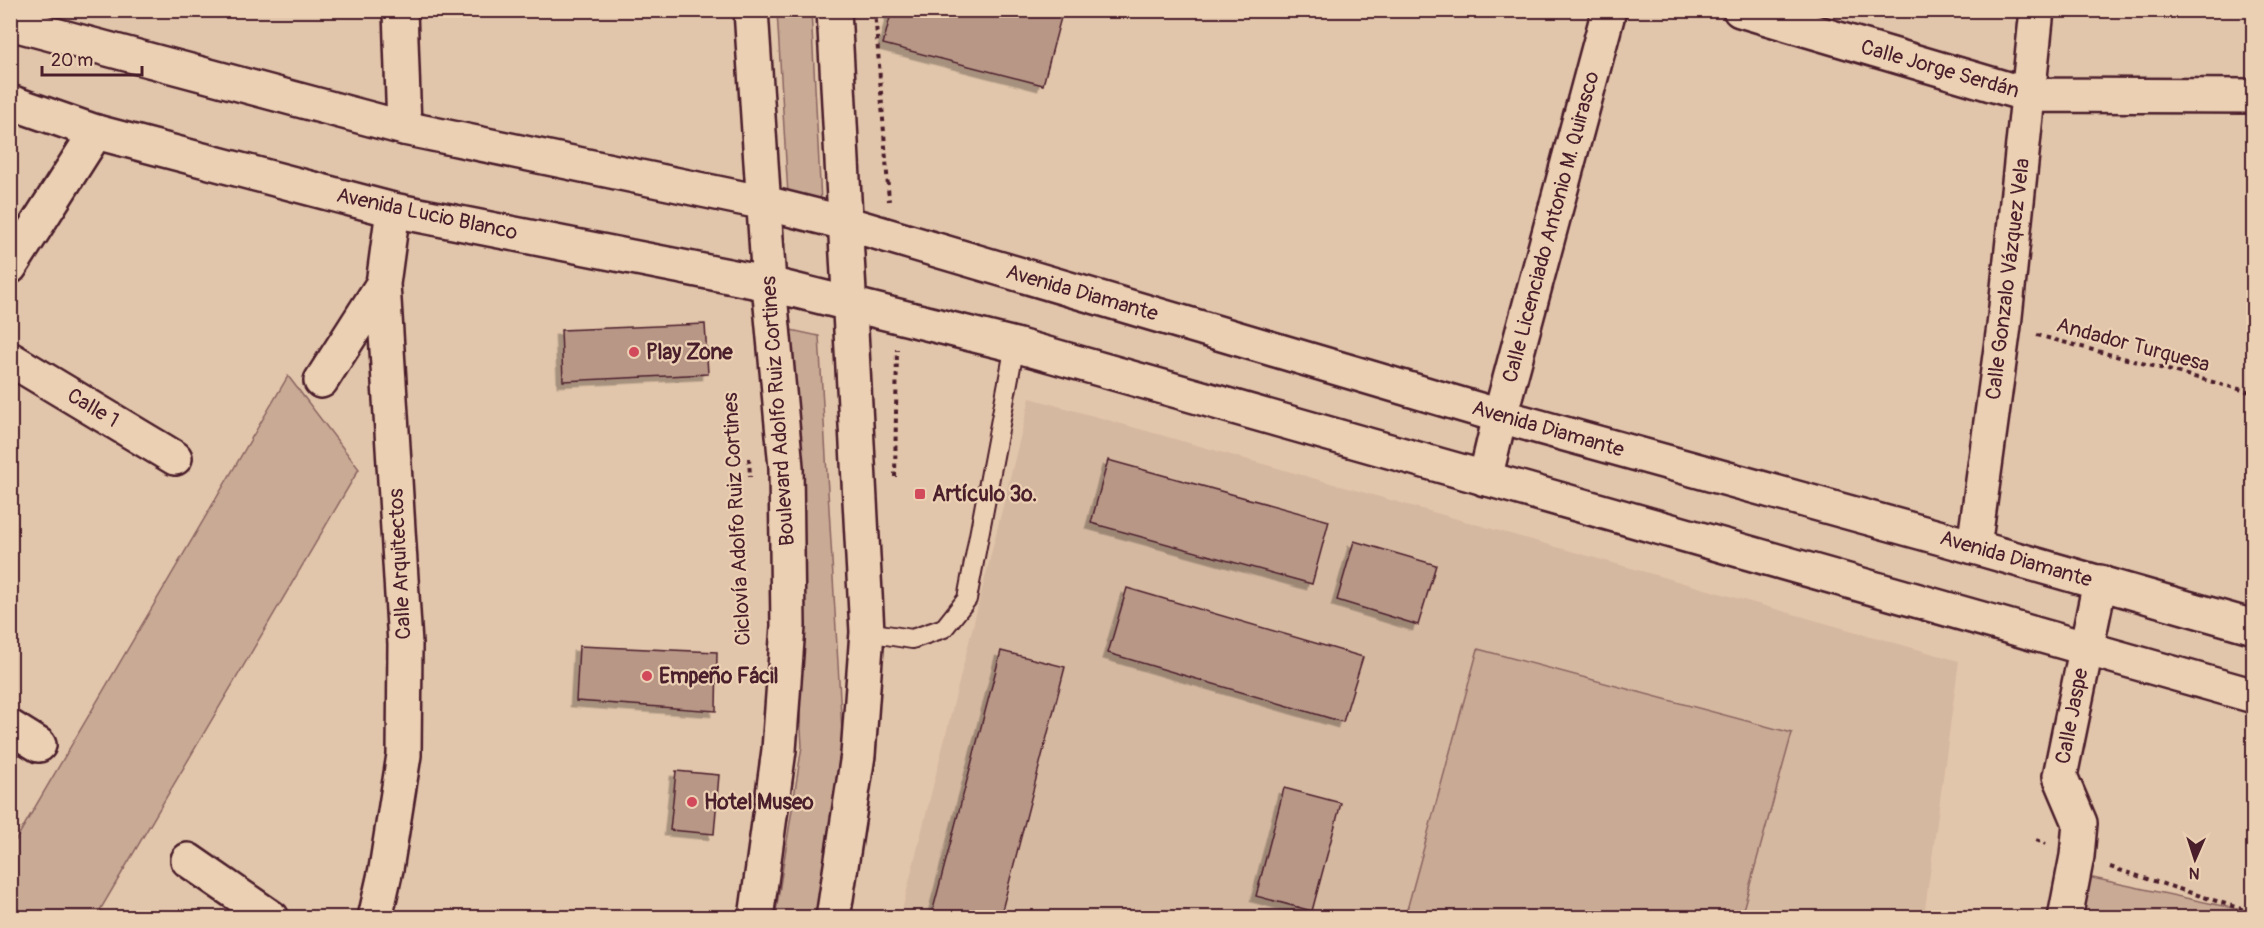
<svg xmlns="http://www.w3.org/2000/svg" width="2264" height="928" font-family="Pangolin,sans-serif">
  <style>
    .built { fill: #d5b8a0 }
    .green { fill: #c9aa95; stroke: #8a6460; stroke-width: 1.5 }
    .building { fill: #b89787; stroke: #4a1f2b; stroke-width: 1.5; filter: url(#shadow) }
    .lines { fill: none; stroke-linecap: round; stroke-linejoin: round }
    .service-casing { stroke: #4a1f2b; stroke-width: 22 }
    .minor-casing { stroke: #4a1f2b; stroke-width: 38 }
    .secondary-casing { stroke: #4a1f2b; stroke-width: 38 }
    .path { stroke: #4a1f2b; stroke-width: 4; stroke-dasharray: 4.5 4.5; stroke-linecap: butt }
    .service { stroke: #ecd0b3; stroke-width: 18 }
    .minor { stroke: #ecd0b3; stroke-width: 33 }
    .secondary { stroke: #ecd0b3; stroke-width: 33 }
    .poi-dot { fill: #d1495b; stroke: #ecd0b3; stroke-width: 2 }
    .labels { text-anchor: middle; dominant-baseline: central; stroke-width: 4.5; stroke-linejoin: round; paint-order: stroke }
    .street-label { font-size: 21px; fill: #4a1f2b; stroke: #ecd0b3 }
    .poi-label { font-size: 21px; font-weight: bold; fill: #4a1f2b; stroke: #ecd0b3; text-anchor: start }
  </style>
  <defs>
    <filter id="shadow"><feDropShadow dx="-5.5" dy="5.5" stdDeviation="0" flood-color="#0004"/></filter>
  </defs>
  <rect width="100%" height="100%" fill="#e2c6ab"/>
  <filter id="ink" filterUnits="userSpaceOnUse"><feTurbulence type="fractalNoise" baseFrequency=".0167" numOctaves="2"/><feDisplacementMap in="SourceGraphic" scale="12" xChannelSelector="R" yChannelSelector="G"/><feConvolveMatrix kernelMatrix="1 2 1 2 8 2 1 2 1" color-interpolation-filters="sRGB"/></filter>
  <g filter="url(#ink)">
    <path class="built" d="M1030,398L1959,661L1924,917L900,918Z"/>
    <path class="green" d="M777,11H811L821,202L788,195Z
      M777,327L819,336L843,750L817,917L775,918L802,746Z
      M288,376L359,469L96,917H11V848Z
      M1478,649L1792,733L1741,917H1405Z
      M2088,877L2237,909L2236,917L2079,918Z"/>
    <path class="building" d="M892,10H1063L1043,85L883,44Z
      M705,324L708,374L563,381L561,330Z
      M1108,460L1329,521L1312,584L1091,523Z
      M1354,541L1436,565L1418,625L1337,600Z
      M1127,588L1363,657L1343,722L1108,653Z
      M579,646L717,652L716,711L576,701Z
      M1001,651L1065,667L1000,918H934L931,917Z
      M676,771L719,775L714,834L670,830Z
      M1284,788L1341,803L1312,911L1256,896Z"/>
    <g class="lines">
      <defs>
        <path id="service" d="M867,632L912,639L944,628L967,599L1015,345"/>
        <path id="minor" d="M400,10L404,128
          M1740,10L2028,95L2254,96
          M10,267L96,132
          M10,359L175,458
          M321,381L383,284
          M1485,479L1500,416L1609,10
          M1974,547L2004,326L2037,10
          M10,727L39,745
          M188,860L272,918
          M375,918L386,869L404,755L405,644L383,284L393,210
          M2065,918L2077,856L2080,823L2060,776L2100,582"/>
        <path id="secondary" d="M751,10L769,284L786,467L788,626L779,750L756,918
          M10,23L404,128L765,203L845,223L1500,416L1974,547L2254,627
          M10,102L96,132L393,210L769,284L1015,345L2254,696
          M833,918L858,755L867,632L834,10"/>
      </defs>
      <use href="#service" class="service-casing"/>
      <use href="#minor" class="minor-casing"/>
      <use href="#secondary" class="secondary-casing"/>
      <path class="path" d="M875,10L889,201
        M2037,335L2254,393
        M749,458L750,477
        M895,477L897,349
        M2036,840L2046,844
        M2110,867L2254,913
        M2236,918L2237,909"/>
      <use href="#service" class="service"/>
      <use href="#minor" class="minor"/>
      <use href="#secondary" class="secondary"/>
    </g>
  </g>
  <g class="poi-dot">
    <circle cx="634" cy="352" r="6"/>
    <rect x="914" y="488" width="12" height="12" rx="3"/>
    <circle cx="647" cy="676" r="6"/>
    <circle cx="692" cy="802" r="6"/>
  </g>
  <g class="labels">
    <g class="street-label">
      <text transform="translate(1940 69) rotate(16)">Calle Jorge Serdán</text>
      <text transform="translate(427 214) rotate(12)">Avenida Lucio Blanco</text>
      <text transform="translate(1551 227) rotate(-75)">Calle Licenciado Antonio M. Quirasco</text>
      <text transform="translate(2008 279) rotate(-83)">Calle Gonzalo Vázquez Vela</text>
      <text transform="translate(1082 293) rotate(16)">Avenida Diamante</text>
      <text transform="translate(2133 345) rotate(15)">Andador Turquesa</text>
      <text transform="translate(93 408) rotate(31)">Calle 1</text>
      <text transform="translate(778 411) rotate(-94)">Boulevard Adolfo Ruiz Cortines</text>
      <text transform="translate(1548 429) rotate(16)">Avenida Diamante</text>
      <text transform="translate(737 519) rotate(-93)">Ciclovía Adolfo Ruiz Cortines</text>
      <text transform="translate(2016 559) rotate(16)">Avenida Diamante</text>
      <text transform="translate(400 564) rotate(-93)">Calle Arquitectos</text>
      <text transform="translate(2072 716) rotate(-79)">Calle Jaspe</text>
    </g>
    <g class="poi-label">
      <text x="646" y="352">Play Zone</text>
      <text x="932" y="494">Artículo 3o.</text>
      <text x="659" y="676">Empeño Fácil</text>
      <text x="704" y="802">Hotel Museo</text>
    </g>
  </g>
  <rect width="2264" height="928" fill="none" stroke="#ecd0b3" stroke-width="36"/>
  <rect x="18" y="18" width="2228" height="892" fill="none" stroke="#4a1f2b" stroke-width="2" filter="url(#ink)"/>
  <g transform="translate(2195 859) rotate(183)" stroke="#ecd0b3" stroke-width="4.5" paint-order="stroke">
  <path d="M0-4.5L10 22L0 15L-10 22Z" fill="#4a1f2b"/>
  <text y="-9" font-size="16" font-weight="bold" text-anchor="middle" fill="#4a1f2b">N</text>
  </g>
  <path d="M42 66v9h100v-9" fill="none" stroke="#4a1f2b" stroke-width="3"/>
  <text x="51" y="66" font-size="18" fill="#4a1f2b" stroke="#ecd0b3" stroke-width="4.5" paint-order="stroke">20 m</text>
</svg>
